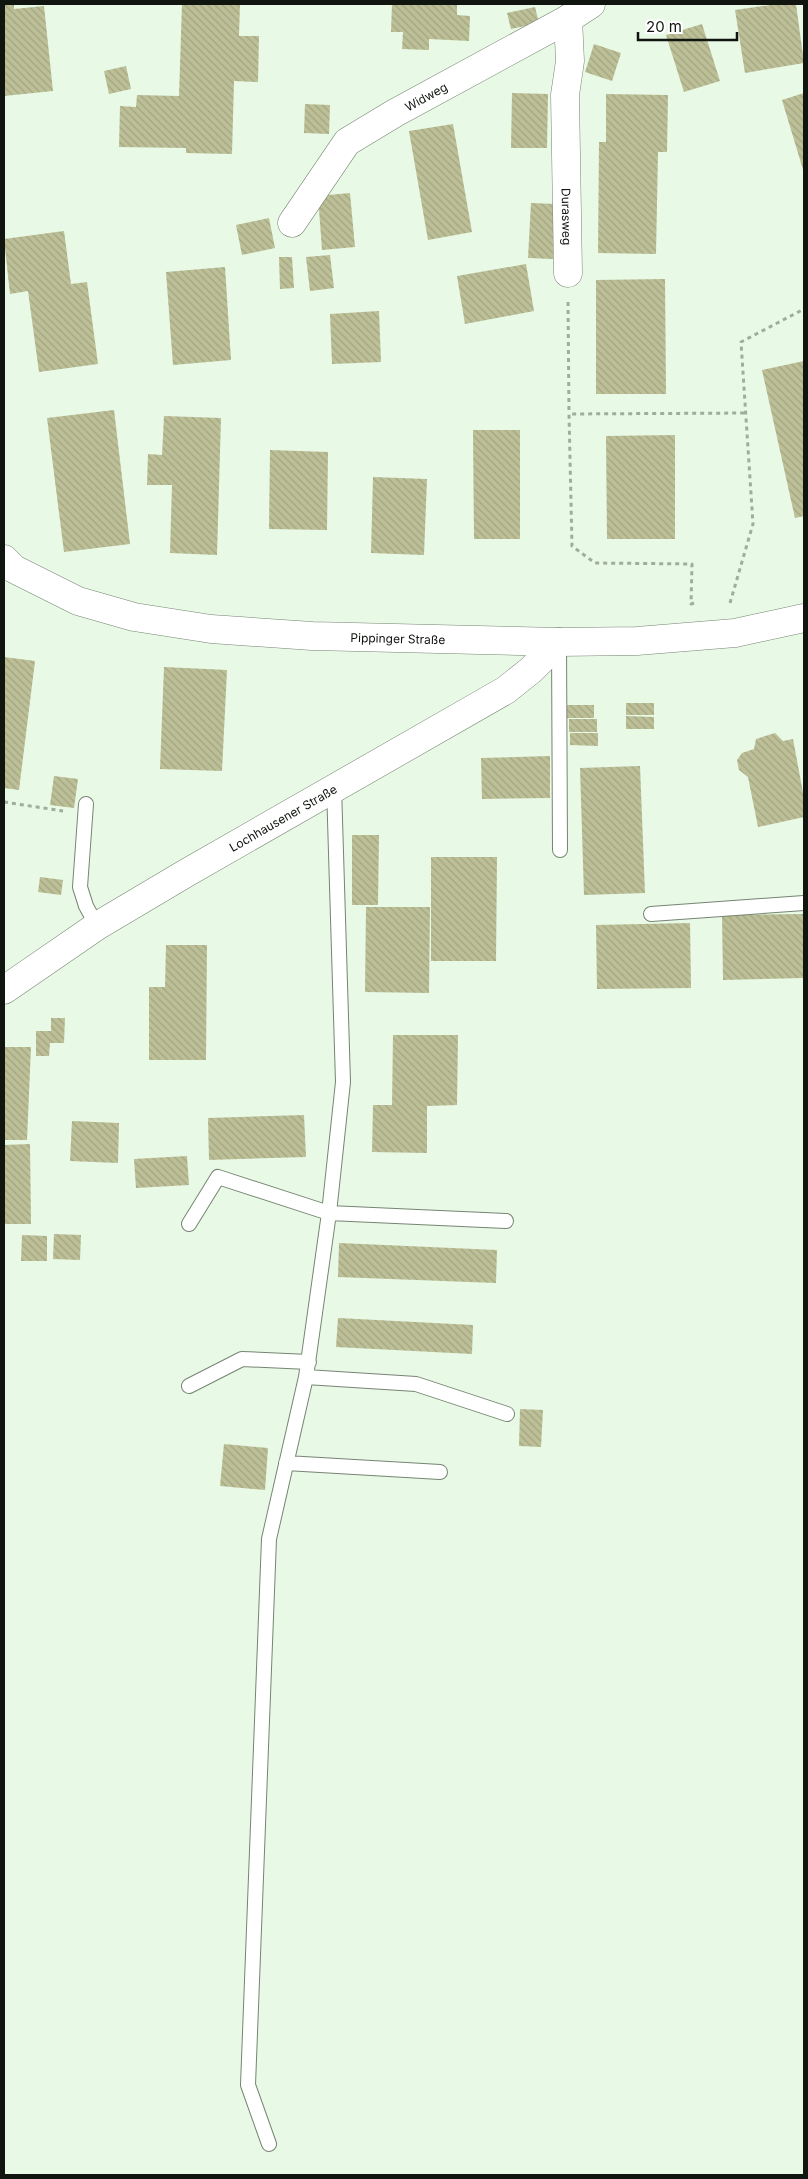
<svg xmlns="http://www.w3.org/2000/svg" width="808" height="2179" font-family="Inter,sans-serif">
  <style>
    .building { fill: url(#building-back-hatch) }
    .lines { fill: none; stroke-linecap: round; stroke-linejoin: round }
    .service-casing { stroke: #768573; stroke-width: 16 }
    .minor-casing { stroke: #768573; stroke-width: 29 }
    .tertiary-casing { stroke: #768573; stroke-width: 29 }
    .secondary-casing { stroke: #768573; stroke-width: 29 }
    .path { stroke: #a0ad9e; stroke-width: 3; stroke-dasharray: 4 4; stroke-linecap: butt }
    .service { stroke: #fff; stroke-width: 14 }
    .minor { stroke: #fff; stroke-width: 28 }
    .tertiary { stroke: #fff; stroke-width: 28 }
    .secondary { stroke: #fff; stroke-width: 28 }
    .labels { text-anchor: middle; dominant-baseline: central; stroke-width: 4; stroke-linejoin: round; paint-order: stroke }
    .street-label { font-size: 12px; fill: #10150f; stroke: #fff }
  </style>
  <defs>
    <pattern id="building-back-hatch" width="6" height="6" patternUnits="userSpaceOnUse" patternTransform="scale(1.25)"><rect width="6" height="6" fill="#bdc097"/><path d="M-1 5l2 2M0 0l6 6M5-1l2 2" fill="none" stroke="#a1a481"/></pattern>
  </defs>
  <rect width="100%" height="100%" fill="#e8f9e5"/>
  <path class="building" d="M4,4H14V9L44,6L53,91L4,96Z
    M182,4H240L239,36H259L258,82L234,81L232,154L186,153V148L119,147L120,106L136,107L137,95L179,96Z
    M392,4H457V15L470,16L469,41L429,39V50L402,49L403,32H391Z
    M777,4H796L804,63L745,73L735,10Z
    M535,7L539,23L511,29L507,13Z
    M702,24L720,81L684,92L666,35Z
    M594,44L621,53L612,81L585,72Z
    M126,66L131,89L109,94L104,71Z
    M512,93L548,94L547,148H511Z
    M804,93V173L782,100Z
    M606,94L668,95L667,152H658L656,254L598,253L599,142H606Z
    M305,104L330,105L329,134L304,133Z
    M453,124L472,232L428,240L409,131Z
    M350,193L355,247L322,250L318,196Z
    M531,203L556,204L553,259L528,258Z
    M269,218L275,248L242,255L236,225Z
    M64,231L71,284L87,282L98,364L39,372L28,291L10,294L4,239Z
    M330,255L334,288L310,291L306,257Z
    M279,257H292L294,288L280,289Z
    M526,264L534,311L465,324L457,276Z
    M225,267L231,360L173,365L166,272Z
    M665,279L666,394H596V280Z
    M379,311L381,362L332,364L330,314Z
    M804,361V516L795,518L762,370Z
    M114,410L130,544L64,552L47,418Z
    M164,416L221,418L217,555L170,553L172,485H147L148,454L162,455Z
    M473,430H520V539H474Z
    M675,435V539H607L606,436Z
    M270,450L328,452L327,530L269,529Z
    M373,477L427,479L424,555L371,553Z
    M4,657L35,661L19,790L4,788Z
    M164,667L227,670L222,771L160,769Z
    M626,703H654V715H626Z
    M566,705H594V718H566Z
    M626,716L654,717V729H626Z
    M569,719H597V732H569Z
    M570,733H598V746L570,745Z
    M775,733L783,741L793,739L804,798V817L758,827L748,777L739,770L737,760L742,753L754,749L756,739Z
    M550,756V798L482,799L481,758Z
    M640,766L645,893L584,895L580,768Z
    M54,776L78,779L74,808L50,805Z
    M352,835H379L378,905H352Z
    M431,857H497L496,961H431Z
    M40,877L63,880L61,895L38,892Z
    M366,907H430L429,993L365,992Z
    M804,914V978L723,980L722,915Z
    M690,923L691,988L597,989L596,925Z
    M166,945H207L206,1060H149V987H165Z
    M51,1018H65L64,1043H50L49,1056H36V1031H51Z
    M393,1035H458L457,1105L427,1106V1153L372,1152L373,1105H392Z
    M4,1047H31L27,1140H4Z
    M304,1115L306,1157L209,1160L208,1118Z
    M72,1121L119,1123L118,1163L70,1161Z
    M30,1144L31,1224H4V1145Z
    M187,1156L189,1185L136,1188L134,1159Z
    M54,1234L81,1235L80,1260L53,1259Z
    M22,1235L47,1236V1261H21Z
    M339,1243L497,1250L496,1283L338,1277Z
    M338,1318L473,1325L472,1354L336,1347Z
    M520,1409L543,1410L541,1447L519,1446Z
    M224,1444L268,1448L265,1490L220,1486Z"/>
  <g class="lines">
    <defs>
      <path id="service" d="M559,643L560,850
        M86,804L80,887L86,906L97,926
        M651,914L804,903
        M189,1224L218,1177L329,1213L506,1221
        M306,1377L416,1384L507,1414
        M189,1386L242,1359L309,1362
        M286,1463L440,1472
        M269,2144L248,2085L269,1539L306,1377L329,1213L343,1082L334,787"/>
      <g id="minor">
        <path id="s1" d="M568,19L570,61L565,95L568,273"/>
        <path id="s2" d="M292,223L347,142L395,113L568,19L591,4"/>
      </g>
      <g id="tertiary">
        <path id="s3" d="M4,990L97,926L188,872L506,690L531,670L559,642"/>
      </g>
      <g id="secondary">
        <path id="s4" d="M4,559L14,569L78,601L134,617L211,629L312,636L559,642L637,641L735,633L804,618"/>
      </g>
    </defs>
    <use href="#service" class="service-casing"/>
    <use href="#minor" class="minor-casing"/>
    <use href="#tertiary" class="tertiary-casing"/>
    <use href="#secondary" class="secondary-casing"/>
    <path class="path" d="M568,302L569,414
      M694,603L691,604L692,564L595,563L572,546L569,414L747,413
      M730,603L753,524L741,342L804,309
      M4,802L63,811"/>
    <use href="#service" class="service"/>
    <use href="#minor" class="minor"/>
    <use href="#tertiary" class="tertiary"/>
    <use href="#secondary" class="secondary"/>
  </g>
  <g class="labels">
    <g class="street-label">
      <text stroke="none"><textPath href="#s2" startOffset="189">Widweg</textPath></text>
      <text stroke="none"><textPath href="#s1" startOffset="198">Durasweg</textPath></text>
      <text stroke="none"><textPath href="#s4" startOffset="409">Pippinger Straße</textPath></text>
      <text stroke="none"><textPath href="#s3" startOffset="328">Lochhausener Straße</textPath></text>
    </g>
  </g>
  <rect width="808" height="2179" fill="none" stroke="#10150f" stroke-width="10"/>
  <path d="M638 32v8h99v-8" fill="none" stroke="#10150f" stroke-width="2.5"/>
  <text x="646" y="32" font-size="15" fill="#10150f" stroke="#ffffff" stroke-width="4" paint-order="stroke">20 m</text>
</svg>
